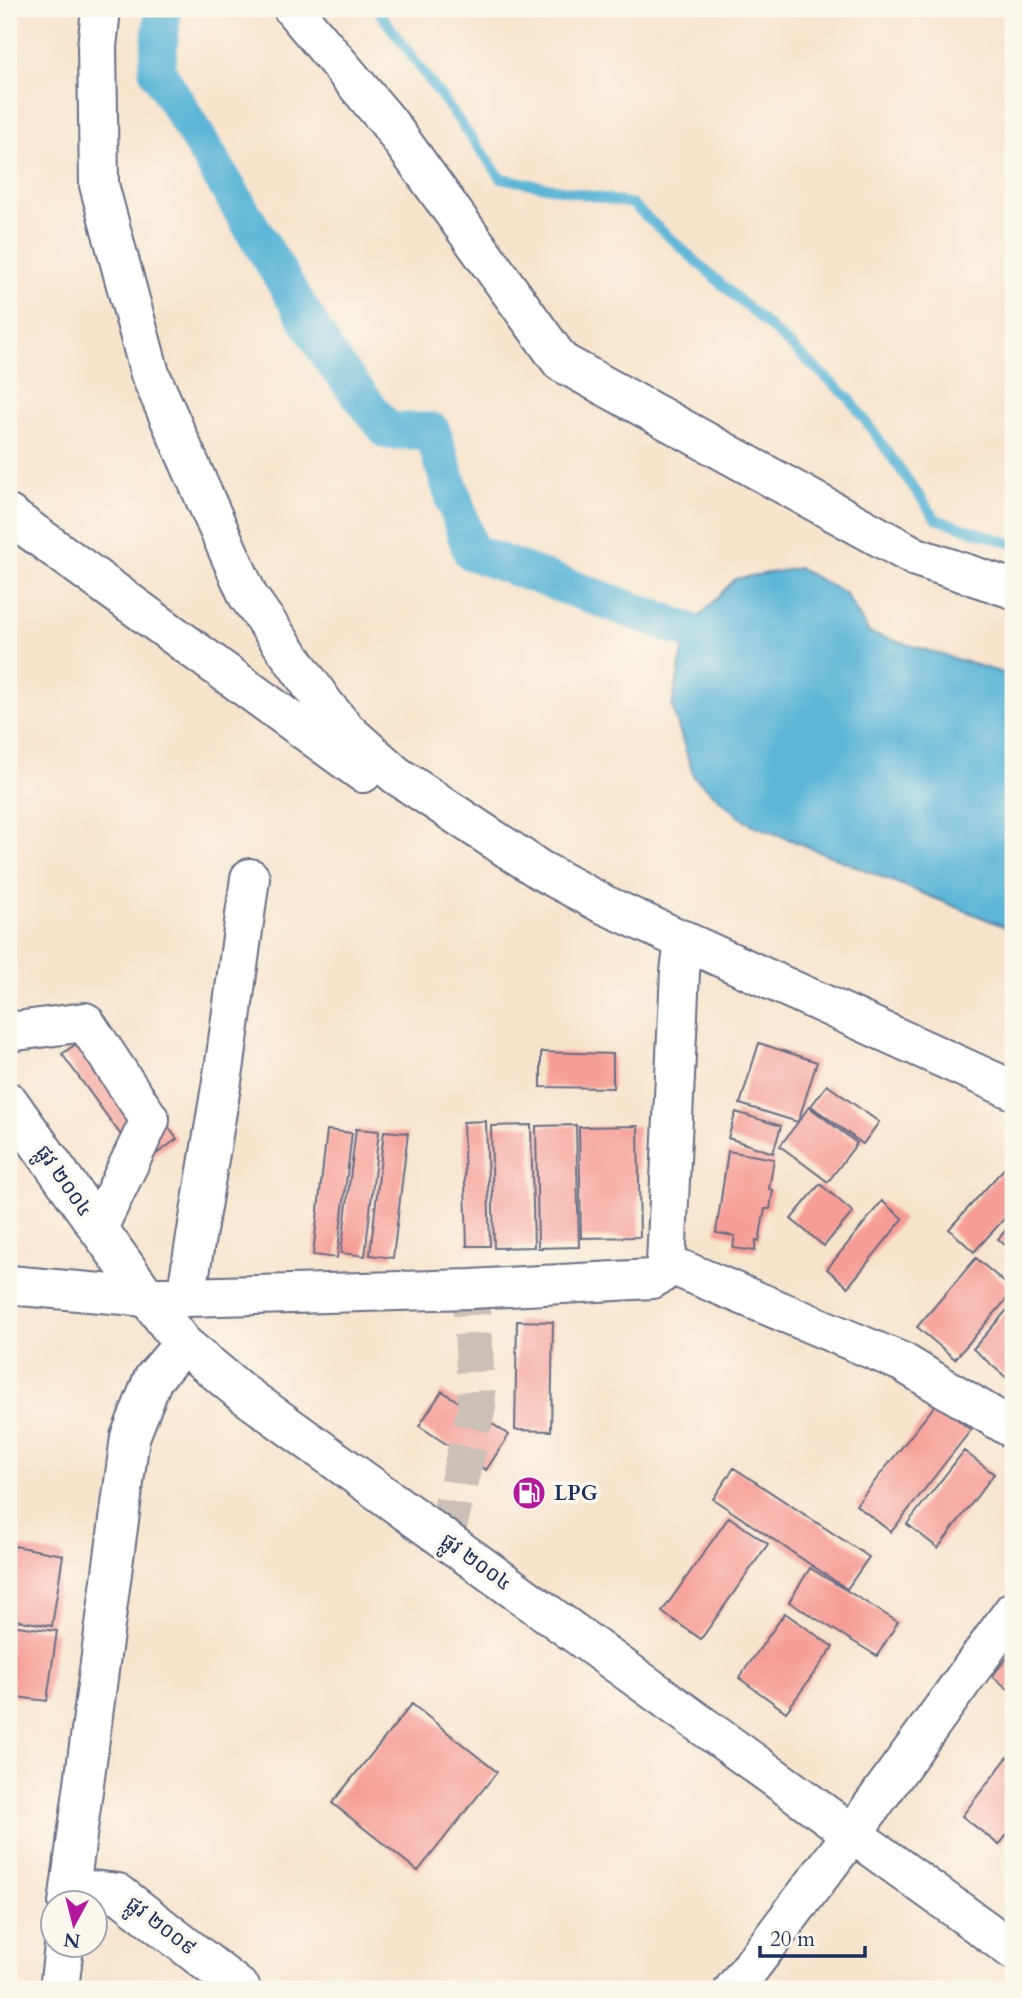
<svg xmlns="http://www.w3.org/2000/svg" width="1022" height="1998" font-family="Cardo,'Noto Sans Khmer',serif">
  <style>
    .water { fill: #5bb6d8; stroke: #3b729b; stroke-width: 2 }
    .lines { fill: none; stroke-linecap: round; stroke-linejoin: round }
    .stream { stroke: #5bb6d8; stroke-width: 10 }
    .canal { stroke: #5bb6d8; stroke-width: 37 }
    .building { fill: #f69d97 }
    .minor-tunnel { stroke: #cbc0b7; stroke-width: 38; stroke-dasharray: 38 19; stroke-linecap: butt }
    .minor-casing { stroke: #686e85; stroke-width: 42 }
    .major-casing { stroke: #686e85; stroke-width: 42 }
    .minor { stroke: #fff; stroke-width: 38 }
    .major { stroke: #fff; stroke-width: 38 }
    .labels { text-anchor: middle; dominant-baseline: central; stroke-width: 7; stroke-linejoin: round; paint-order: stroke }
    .street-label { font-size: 21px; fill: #1b2f5e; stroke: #fbf7ec }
    .poi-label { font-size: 21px; font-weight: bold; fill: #1b2f5e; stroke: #fbf7ec; text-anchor: start }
  </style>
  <rect width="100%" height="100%" fill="#fbf7ec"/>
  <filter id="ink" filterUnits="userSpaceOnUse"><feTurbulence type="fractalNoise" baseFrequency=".0143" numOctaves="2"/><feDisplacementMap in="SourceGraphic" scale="14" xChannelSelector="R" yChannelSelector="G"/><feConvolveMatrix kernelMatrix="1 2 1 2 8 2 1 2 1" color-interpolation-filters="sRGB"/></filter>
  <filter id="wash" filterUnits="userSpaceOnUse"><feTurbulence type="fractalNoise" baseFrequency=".00686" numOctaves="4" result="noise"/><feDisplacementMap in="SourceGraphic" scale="28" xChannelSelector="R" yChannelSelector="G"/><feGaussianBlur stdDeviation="1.57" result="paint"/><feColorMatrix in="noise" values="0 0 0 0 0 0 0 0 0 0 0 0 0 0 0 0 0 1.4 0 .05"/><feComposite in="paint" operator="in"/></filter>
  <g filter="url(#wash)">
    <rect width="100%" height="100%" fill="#f7e4cd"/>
    <path class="water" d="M798,568L845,593L869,633L1013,676V930L746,822L694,777L672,707L687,630L735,579Z"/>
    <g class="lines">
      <path class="stream" d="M377,9L501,178L632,204L849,398L936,519L1013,544"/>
      <path class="canal" d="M163,9L157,70L330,358L388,431H432L471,552L687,630"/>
    </g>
    <g id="blocks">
      <path class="building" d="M97,1029L177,1139L142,1164L62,1054Z
        M759,1043L817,1062L798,1122L809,1107L857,1143L828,1182L780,1146L798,1122L740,1104Z
        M541,1052L613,1054V1088L541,1087Z
        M827,1085L879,1122L863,1144L811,1106Z
        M736,1112L781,1126L773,1153L728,1138Z
        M486,1121L490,1246H467L463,1122Z
        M531,1125L534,1247L494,1248L491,1126Z
        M576,1125L579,1247L538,1248L536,1126Z
        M638,1126L640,1237L581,1238L579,1127Z
        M356,1129L379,1131L365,1256L341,1253Z
        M327,1130L352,1133L337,1258L313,1255Z
        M384,1131L408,1133L393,1258L370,1255Z
        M728,1151L774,1159L769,1189L773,1190L770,1209H765L759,1241L756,1240L755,1251L733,1248L735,1236L716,1233Z
        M1010,1162L1013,1165V1209L974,1252L949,1229Z
        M820,1184L853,1212L824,1246L791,1219Z
        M882,1201L903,1219L848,1287L827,1269Z
        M1013,1222V1252L998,1239Z
        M976,1258L1013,1290V1292L955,1359L917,1327Z
        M1013,1303V1375L1009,1380L973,1349Z
        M517,1321L553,1322L551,1431L515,1430Z
        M1013,1383V1399L1006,1392Z
        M442,1391L509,1435L486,1470L419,1426Z
        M937,1403L971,1430L891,1532L856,1505Z
        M964,1451L994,1474L938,1548L907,1524Z
        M734,1468L869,1557L847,1589L713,1499Z
        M729,1517L768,1544L701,1639L662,1612Z
        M9,1545L63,1555L52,1626L9,1619Z
        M810,1568L898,1622L877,1656L789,1602Z
        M785,1613L833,1647L786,1712L739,1678Z
        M9,1625L57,1631L47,1701L9,1696Z
        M1013,1651V1693L992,1676Z
        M412,1704L497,1772L418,1871L332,1803Z
        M1013,1750V1827L999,1845L962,1816Z"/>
    </g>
  </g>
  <g filter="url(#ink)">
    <use href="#blocks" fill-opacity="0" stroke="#686e85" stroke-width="2"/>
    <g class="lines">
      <path class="minor-tunnel" d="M445,1539L477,1407L471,1289"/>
      <defs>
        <path id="minor" d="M101,9L97,47L99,185L150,374L248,596L325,705L346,730L396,775L540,870L603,904L1013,1090
          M293,9L388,122L561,362L916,557L1013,589
          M9,515L363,773
          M9,1032L85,1022L150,1120L98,1228
          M666,1263L902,1362L1013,1429
          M9,1285L147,1297H186L471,1289L652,1279L661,1274L666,1263L680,972L684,940
          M186,1297L225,1063L250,878
          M70,1888L118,1893L241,1989
          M68,1904L130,1437L153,1379L183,1344
          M59,1989L64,1946
          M734,1989L852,1834L1013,1611"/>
        <path id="major" d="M9,1102L147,1297L183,1344L241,1392L1013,1950"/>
      </defs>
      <use href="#minor" class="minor-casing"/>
      <use href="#major" class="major-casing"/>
      <use href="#minor" class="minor"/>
      <use href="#major" class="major"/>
    </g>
  </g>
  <defs>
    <symbol id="fuel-disc" viewBox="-11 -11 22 22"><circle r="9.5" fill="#b5179e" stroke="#fbf7ec"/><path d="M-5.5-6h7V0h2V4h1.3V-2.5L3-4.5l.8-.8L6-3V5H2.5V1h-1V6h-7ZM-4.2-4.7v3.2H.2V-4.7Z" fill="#fff"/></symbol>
  </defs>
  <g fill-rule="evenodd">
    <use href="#fuel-disc" x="510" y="1474" width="38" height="38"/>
  </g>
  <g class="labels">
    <g class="street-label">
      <text transform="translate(64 1181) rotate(55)">ផ្លូវ ២០០៤</text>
      <text transform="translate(476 1562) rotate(36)">ផ្លូវ ២០០៤</text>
      <text transform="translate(161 1926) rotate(38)">ផ្លូវ ២០០៩</text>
    </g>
    <g class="poi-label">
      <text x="554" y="1493">LPG</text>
    </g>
  </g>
  <rect width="1022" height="1998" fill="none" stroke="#fbf7ec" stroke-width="35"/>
  <g transform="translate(74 1924) rotate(187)"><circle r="33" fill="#fbf7ec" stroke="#a1a7b3" stroke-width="2"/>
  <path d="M0-5L12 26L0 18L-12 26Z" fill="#b5179e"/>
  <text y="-10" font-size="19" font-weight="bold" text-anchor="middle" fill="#1b2f5e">N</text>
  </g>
  <path d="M760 1946v10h105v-10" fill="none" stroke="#1b2f5e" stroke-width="3.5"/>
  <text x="770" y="1946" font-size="21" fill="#1b2f5e" stroke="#fbf7ec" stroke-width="5" paint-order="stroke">20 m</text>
</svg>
